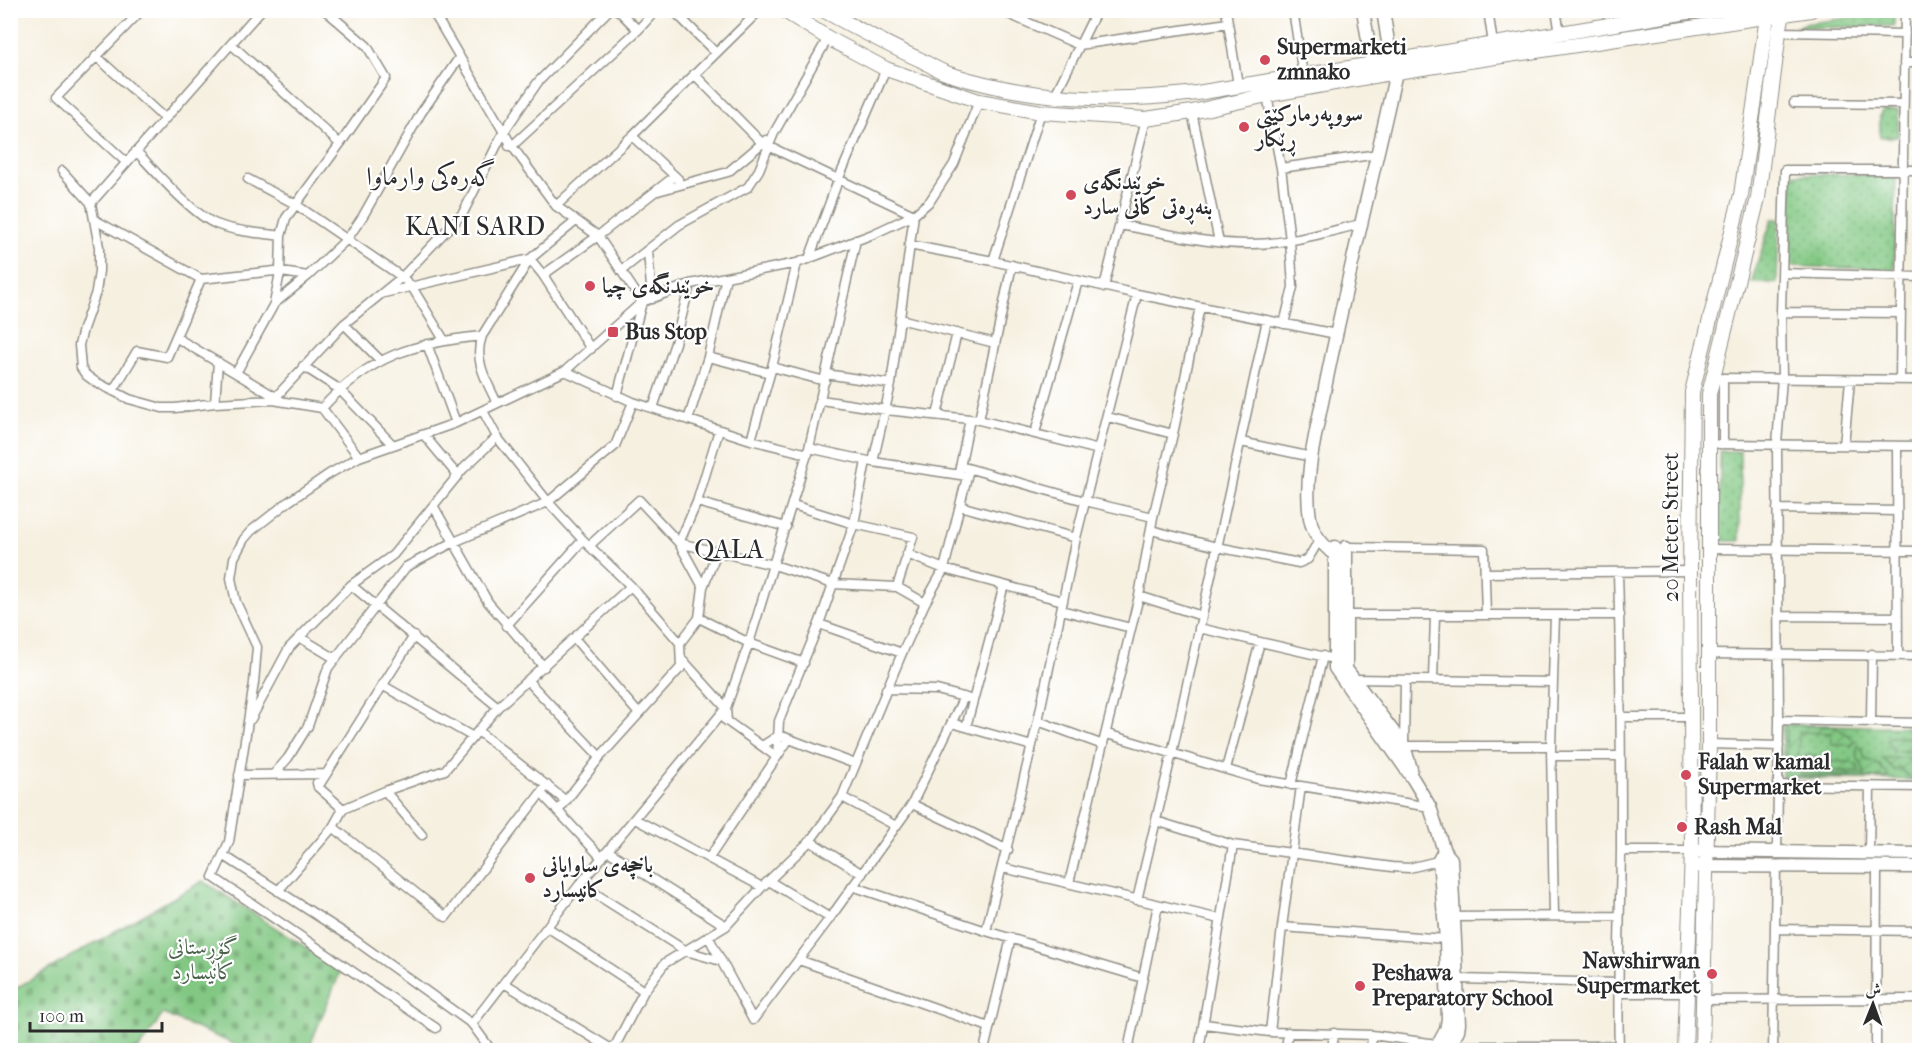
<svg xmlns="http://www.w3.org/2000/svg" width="1930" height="1061" font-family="'IM FELL French Canon',Amiri,serif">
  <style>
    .grass { fill: url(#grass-dots); stroke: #567a57; stroke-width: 1.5 }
    .cemetery { fill: url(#cemetery-stones); stroke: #567a57; stroke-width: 1.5 }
    .garden { fill: url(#garden-furrows); stroke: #567a57; stroke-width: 1.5 }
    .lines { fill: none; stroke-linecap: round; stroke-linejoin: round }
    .street-casing { stroke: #908e86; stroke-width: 11 }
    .secondary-casing { stroke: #908e86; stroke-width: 15 }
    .primary-casing { stroke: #908e86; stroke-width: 16 }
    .street { stroke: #fff; stroke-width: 8 }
    .secondary { stroke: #fff; stroke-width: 12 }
    .primary { stroke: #fff; stroke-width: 14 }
    .poi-dot { fill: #d1495b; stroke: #fff; stroke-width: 2 }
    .labels { text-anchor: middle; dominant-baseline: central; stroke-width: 4.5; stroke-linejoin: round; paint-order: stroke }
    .poi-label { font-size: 22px; font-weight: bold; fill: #2b2b2b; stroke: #fff; text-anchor: start }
    .street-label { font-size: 22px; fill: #2b2b2b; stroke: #fff }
    .park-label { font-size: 22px; fill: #49624a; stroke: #fff }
    .quarter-label { font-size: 26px; fill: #2b2b2b; stroke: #fff }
  </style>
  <defs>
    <pattern id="grass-dots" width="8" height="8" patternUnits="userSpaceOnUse" patternTransform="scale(1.5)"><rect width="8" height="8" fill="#82c883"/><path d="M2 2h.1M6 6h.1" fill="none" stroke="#6ba36b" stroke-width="1.8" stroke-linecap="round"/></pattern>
    <pattern id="cemetery-stones" width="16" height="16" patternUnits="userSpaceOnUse" patternTransform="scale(1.5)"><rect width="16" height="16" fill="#82c883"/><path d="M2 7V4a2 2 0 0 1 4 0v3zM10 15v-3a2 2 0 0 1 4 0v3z" fill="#6ba36b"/></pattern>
    <pattern id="garden-furrows" width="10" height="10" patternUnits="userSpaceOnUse" patternTransform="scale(1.5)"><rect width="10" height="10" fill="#82c883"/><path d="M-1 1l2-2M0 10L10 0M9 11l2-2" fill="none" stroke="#6ba36b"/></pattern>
  </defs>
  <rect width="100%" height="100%" fill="#fff"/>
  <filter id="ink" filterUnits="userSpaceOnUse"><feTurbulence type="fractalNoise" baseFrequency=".0167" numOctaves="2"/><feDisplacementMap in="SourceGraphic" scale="12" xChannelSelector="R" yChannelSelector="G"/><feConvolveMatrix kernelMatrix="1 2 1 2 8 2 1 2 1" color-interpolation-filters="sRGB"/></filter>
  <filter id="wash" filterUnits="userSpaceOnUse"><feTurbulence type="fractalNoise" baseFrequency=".008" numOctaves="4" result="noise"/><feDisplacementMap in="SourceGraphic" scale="24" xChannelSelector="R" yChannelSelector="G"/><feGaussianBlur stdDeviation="1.35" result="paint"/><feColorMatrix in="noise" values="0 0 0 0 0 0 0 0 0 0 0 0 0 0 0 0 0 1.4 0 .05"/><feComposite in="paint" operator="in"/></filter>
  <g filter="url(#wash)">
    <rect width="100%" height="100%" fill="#f6f0e0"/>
    <path class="grass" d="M1894,11V26L1796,28L1804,24Z
      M1884,110H1898V137H1880V115Z
      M1792,174L1896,175L1894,270L1790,266Z
      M1772,219H1779L1777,283H1751Z
      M1720,451H1740V541H1719Z
      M1782,724L1919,727V780L1782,778Z"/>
    <path class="cemetery" d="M203,881L341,970L308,1050H248L163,1014L138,1050H22L11,1040V991Z"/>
    <path class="garden" d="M1786,725L1835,726L1855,741L1852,745L1832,744L1831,733L1799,732V774H1865C1864,764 1852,757 1858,745L1862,749L1865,759L1878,764L1889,776L1886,778L1787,776Z
      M1891,737L1919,738V751H1893L1887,740Z
      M1805,755H1816V761L1851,762L1859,768V771L1804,770Z
      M1882,758H1917V775L1919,776V779H1911L1899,767L1895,771Z"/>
  </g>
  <g filter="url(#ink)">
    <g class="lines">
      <defs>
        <path id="street" d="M325,10L367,46L386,78L340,144
          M432,10L512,146L556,206L598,236L642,302L617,396
          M618,10L638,30
          M673,10L716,53
          M1226,10L1238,85
          M1293,10L1303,75
          M1488,10L1493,44
          M1556,10L1560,33
          M1006,13L1079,45L1228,23
          M1779,32L1905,34
          M231,44L340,144L286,218L281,236L280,272L274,304
          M96,56L165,119
          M1904,63H1920
          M694,74L762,143L914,215L891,384L826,374
          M1267,95L1281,168L1290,240L1293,287L1284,324
          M1054,97L1097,10
          M1794,103L1903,104
          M1192,112L1219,242
          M632,136L678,179
          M509,146H512L638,30L656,10
          M136,151C155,171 192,214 216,224C236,232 260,233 281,236
          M126,162L56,98L142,10
          M1281,168L1378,154
          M62,171L91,203L99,247V271L96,292L83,329L79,345L81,368L86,375L94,381L129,399L162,408H175L215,403L273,400L322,408L359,457
          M248,179L295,204L402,277L412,287L444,340
          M658,191L728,172L766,140
          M91,203L261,10
          M556,206L632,136L760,10
          M95,220L201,279L275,271L308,276
          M1120,225C1162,232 1210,245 1252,244C1289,244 1326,232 1361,224
          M909,245L993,261L1137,294L1336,334
          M648,251L652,299
          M530,259L543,275L591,349
          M809,259L839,178L886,69
          M993,261L1041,112
          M622,270L679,225L748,187L759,170L774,133L828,38
          M1782,273L1920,277
          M543,275L598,236L675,176
          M1104,287L1146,119
          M384,293L530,259
          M1781,312L1900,313
          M900,319L995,343
          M344,324L381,361
          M177,338L279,399
          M427,344L456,423
          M708,357L770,373
          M303,366L339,389L393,445
          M772,367L825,381
          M565,371L633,402L751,440L808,454
          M236,373L274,304L308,276L348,238L363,216L421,113L459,58
          M1900,379L1905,10
          M113,391L137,351L167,357L201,279
          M273,400L344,324L402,277L463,213L503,133L538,82L609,10
          M821,400L886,410L979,420L1099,450
          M215,403L218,362
          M497,403C487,382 473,360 482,336L530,259L576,221
          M322,408C371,355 413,343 482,336
          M653,408L675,343L690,284
          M483,411L497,437L548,502L583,540L631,586L680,643L681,668
          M937,415L957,333
          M1108,417L1173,434
          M688,420L708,357L726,277
          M979,420L1012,265
          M719,430L697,502L679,543L774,565L833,584L897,587L925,603
          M1035,433L1078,281
          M424,435L458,476
          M751,440L772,367L797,263
          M1241,442L1312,457
          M1719,444L1920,446
          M1723,444V378L1920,380
          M1844,445L1850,380
          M1897,446L1898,655
          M809,448L873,462L967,476
          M873,462L891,384
          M960,466L1085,501L1153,517
          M959,472L970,419
          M697,502L786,527
          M793,505L854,524L913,537L897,587
          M960,506L1076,538
          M434,507L488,602L544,667
          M1777,509L1897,511
          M1151,530L1217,547L1299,563L1308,559L1315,547
          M589,546L639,500L679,543L703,587
          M1346,547L1484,549L1486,615
          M1709,549L1920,551
          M907,554L944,569L1063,601
          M1486,573L1690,571
          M1618,573C1621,665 1621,758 1621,850C1620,917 1617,984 1619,1050
          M351,585L498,707
          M1139,596L1202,616
          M1061,610L1131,628
          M1346,615H1620
          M1779,616L1898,617
          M699,618L749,643L804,663
          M819,624L902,653
          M506,626L583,540
          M1199,628L1334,659
          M301,638L336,659
          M575,639L639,714
          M680,643L699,618L703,587L717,552
          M1709,654L1920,656
          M681,658L726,708L727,721
          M1354,679L1552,682
          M1405,680L1404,746H1551
          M1433,680L1435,615
          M528,681L600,757
          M382,685L473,737
          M886,689L937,690L967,698
          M1621,717H1692
          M251,719L289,648L351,585L393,555L463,469L497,437
          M724,719L777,757
          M1779,720L1920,723
          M1038,721L1103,745
          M1871,721L1872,654
          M952,723L1032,746
          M966,727L1004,585
          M478,731L566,801
          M1107,734L1258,779L1430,807
          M1709,744L1779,746
          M762,746L779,735L855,764
          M1551,756H1620
          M777,757L779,721L819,624L854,524L866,461
          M1226,769L1260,642
          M274,774L288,758L308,726L328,668L406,567L454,542L548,502L615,446L633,402
          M239,775L326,774
          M317,783L318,787L343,809
          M1291,785L1323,656
          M1778,785L1920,787
          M318,787L414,636
          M385,791L422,835
          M541,793L602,858
          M842,797L896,826
          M912,804L1008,850
          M558,811L600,757L683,665
          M635,819L762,887
          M1156,821L1233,845L1392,867L1409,868L1442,860
          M333,827L446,917L547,785
          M810,841L862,874
          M608,851L726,926
          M1621,851H1692
          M1777,852L1779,720L1777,444L1782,378L1781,312L1785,170H1920
          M1869,853L1870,787
          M223,855L352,938L472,1024
          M709,858L789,739
          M1003,868L1220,919
          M769,881L830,918
          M1069,883L1139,596L1153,517L1173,434L1200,307
          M580,884L686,951L721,961
          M852,886L986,931L1143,978
          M278,891L333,827L343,809L385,791L445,770L498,707L631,586
          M1137,900L1172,753L1267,320
          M1554,916L1551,746L1555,615
          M1450,917L1619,916
          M547,927L644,991
          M1282,927L1446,939
          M1775,929L1920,931
          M986,931L1038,721L1076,538L1137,294
          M708,936L753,1020L830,918L912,804L964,697
          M799,960L989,1027
          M1458,979L1619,983
          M504,983L613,1050L644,991L665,963L726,926L762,887L810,841L842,797L902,653L925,603L944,569L969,469
          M1618,993H1686
          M1703,1000L1920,999
          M1204,1024L1270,1032L1372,1035L1451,1046H1619
          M436,1028L213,877L229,842L254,683L257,647L236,602L231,578L234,558L244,539L251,531L288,502L329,474L359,457L456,423L565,371L642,302L690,284L797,263L873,234L914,215L930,201L954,164L979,101
          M1270,1032L1282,927L1301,786
          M491,1050L472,1024L580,884L726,708L749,643L809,448L856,240
          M984,1050L1011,938
          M1128,1050L1158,905
          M1199,1050L1233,845
          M1286,1050L1288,1032
          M1332,1050L1334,1033
          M1371,1050L1372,1035
          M1773,1050L1776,866
          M1876,1050L1877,867"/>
        <path id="secondary" d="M1363,10L1372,64
          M1383,10L1391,61
          M1335,547V668L1413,779L1430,807L1444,851L1451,859L1459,1024L1458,1030L1449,1050
          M1346,547V669L1404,746L1411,769
          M1335,555C1323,545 1313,535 1310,518C1303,474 1318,426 1326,383C1347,279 1373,176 1396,72
          M1699,851L1920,854
          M1698,866L1920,867
          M1435,1050L1446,1030L1448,1019L1446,939L1439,860L1444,851"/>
        <path id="primary" d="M783,10L828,38L886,69L979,101L1041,112L1146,119L1192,112L1267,95L1396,72L1811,10
          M823,10C856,28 887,45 921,60C930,65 939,71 949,74C1035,101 1110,103 1197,93L1700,10
          M1685,1050L1692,851L1690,571L1692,392L1741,195L1768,10
          M1702,1050L1709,744V394L1758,198L1779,32L1784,10"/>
      </defs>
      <use href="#street" class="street-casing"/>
      <use href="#secondary" class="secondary-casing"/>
      <use href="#primary" class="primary-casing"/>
      <use href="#street" class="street"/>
      <use href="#secondary" class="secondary"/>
      <use href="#primary" class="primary"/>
    </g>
  </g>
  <g class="poi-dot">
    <circle cx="1265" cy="60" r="6"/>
    <circle cx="1244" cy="127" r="6"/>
    <circle cx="1071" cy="195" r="6"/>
    <circle cx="590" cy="286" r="6"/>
    <rect x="607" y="326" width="12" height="12" rx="3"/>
    <circle cx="1686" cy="775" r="6"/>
    <circle cx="1682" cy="827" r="6"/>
    <circle cx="530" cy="878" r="6"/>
    <circle cx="1712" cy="974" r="6"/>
    <circle cx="1360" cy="986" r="6"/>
  </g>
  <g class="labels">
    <g class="poi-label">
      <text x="1277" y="47">Supermarketi<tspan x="1277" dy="25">zmnako</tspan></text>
      <text x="1256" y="114">سووپەرمارکێتی<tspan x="1256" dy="25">ڕێکار</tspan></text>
      <text x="1083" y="182">خوێندنگەی<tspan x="1083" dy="25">بنەڕەتی کانی سارد</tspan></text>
      <text x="602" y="286">خوێندنگەی چیا</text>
      <text x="625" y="332">Bus Stop</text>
      <text x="1698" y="762">Falah w kamal<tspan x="1698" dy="25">Supermarket</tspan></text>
      <text x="1694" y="827">Rash Mal</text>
      <text x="542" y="865">باخچەی ساوایانی<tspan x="542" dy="25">کانیسارد</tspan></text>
      <text x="1700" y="961" text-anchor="end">Nawshirwan<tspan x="1700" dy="25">Supermarket</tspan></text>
      <text x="1372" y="973">Peshawa<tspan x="1372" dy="25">Preparatory School</tspan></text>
    </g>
    <g class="street-label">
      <text transform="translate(1671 527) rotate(-90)">20 Meter Street</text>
    </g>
    <g class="park-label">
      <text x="203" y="947">گۆڕستانی<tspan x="203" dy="25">کانیسارد</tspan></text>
    </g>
    <g class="quarter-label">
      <text x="431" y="176">گەرەکی وارماوا</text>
      <text x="475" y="226">KANI SARD</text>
      <text x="729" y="549">QALA</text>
    </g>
  </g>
  <rect width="1930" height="1061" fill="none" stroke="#fff" stroke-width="36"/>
  <g transform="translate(1873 1004) rotate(1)" stroke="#ffffff" stroke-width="4.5" paint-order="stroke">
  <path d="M0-4.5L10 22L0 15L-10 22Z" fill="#2b2b2b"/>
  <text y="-9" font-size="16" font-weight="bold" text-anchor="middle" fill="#2b2b2b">ش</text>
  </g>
  <path d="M30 1022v9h132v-9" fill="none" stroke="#2b2b2b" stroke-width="3"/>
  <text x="39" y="1022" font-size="18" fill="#2b2b2b" stroke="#ffffff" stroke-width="4.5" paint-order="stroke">100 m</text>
</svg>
